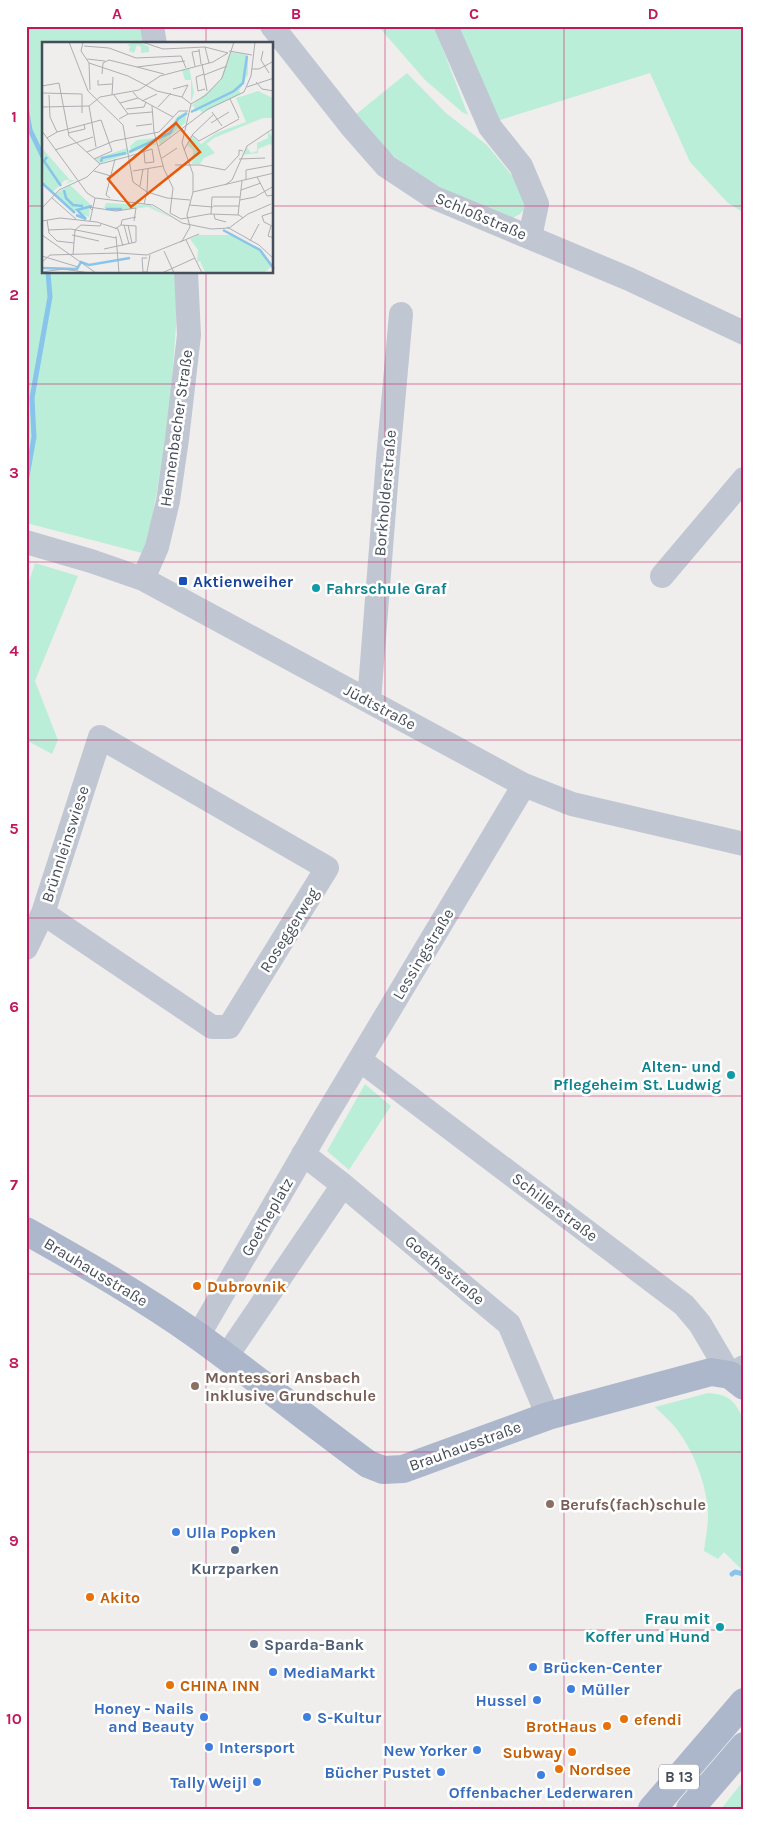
<svg xmlns="http://www.w3.org/2000/svg" width="770" height="1835" font-family="Karla,sans-serif">
  <style>
    .green { fill: #bbeed8 }
    .lines { fill: none; stroke-linecap: round; stroke-linejoin: round }
    .stream { stroke: #89c5ea; stroke-width: 5 }
    .minor { stroke: #c1c7d2; stroke-width: 24 }
    .major { stroke: #adb7cc; stroke-width: 28 }
    .grid { fill: none; stroke: #c2185b; stroke-width: 1; stroke-opacity: 0.55 }
    .transit-dot { fill: #1a4fb4; stroke: #fff; stroke-width: 2 }
    .culture-dot { fill: #0f9aa8; stroke: #fff; stroke-width: 2 }
    .food-dot { fill: #e8710a; stroke: #fff; stroke-width: 2 }
    .education-dot { fill: #8d6e63; stroke: #fff; stroke-width: 2 }
    .shop-dot { fill: #3f7fe0; stroke: #fff; stroke-width: 2 }
    .service-dot { fill: #5c6f8a; stroke: #fff; stroke-width: 2 }
    .labels { text-anchor: middle; dominant-baseline: central; stroke-width: 5; stroke-linejoin: round; paint-order: stroke }
    .shield { fill: #fff; stroke: #7e828c; stroke-width: 1 }
    .shield-label { font-size: 15px; font-weight: bold; fill: #464d5a }
    .street-label { font-size: 16px; fill: #464d5a; stroke: #fff }
    .transit-label { font-size: 16px; font-weight: bold; fill: #164399; stroke: #fff; text-anchor: start }
    .culture-label { font-size: 16px; font-weight: bold; fill: #0d838f; stroke: #fff; text-anchor: end }
    .food-label { font-size: 16px; font-weight: bold; fill: #c56008; stroke: #fff; text-anchor: start }
    .education-label { font-size: 16px; font-weight: bold; fill: #785e54; stroke: #fff; text-anchor: start }
    .shop-label { font-size: 16px; font-weight: bold; fill: #366cbe; stroke: #fff; text-anchor: start }
    .service-label { font-size: 16px; font-weight: bold; fill: #4e5e75; stroke: #fff }
    .inset-river { fill: none; stroke: #89c5ea; stroke-width: 2.5 }
    .inset-road { fill: none; stroke: #acaeb2; stroke-width: 1 }
    .view { fill: #e8590c; fill-opacity: 0.15; stroke: #e8590c; stroke-width: 2.5 }
    .inset-edge { fill: none; stroke: #464d5a; stroke-width: 2.5 }
    .neatline { fill: none; stroke: #c2185b; stroke-width: 2 }
    .grid-label { font-size: 16px; text-anchor: middle; font-weight: bold; fill: #c2185b }
  </style>
  <rect width="100%" height="100%" fill="#f0eeed"/>
  <path class="green" d="M26,26H144L146,44H44V272L180,273L169,420L146,554L26,523Z
    M378,26H434L468,115L462,112L425,80Z
    M457,26H744V213L728,203L690,162L650,73L494,122Z
    M407,73L446,113L487,145L526,193L528,205L520,214L509,220L420,177L379,144L355,115Z
    M35,563L78,576L35,681L58,740L52,754L26,740V591Z
    M365,1084L391,1106L349,1170L327,1151Z
    M708,1393C730,1395 734,1400 744,1420V1572L724,1552L718,1559L704,1551C705,1540 708,1528 708,1516C708,1487 693,1448 674,1426C668,1419 661,1413 655,1407Z
    M744,1780V1809H721Z"/>
  <g class="lines">
    <path class="stream" d="M26,107L30,130L44,159
      M26,482L34,437L32,398L50,297L48,272
      M732,1574L735,1572L744,1574"/>
    <path class="minor" d="M152,26L155,44
      M272,26L351,126L386,166L433,197L629,279L744,333
      M446,26L490,127L521,166L537,204L530,237
      M26,542L91,561L143,579L524,785L572,804L744,844
      M662,576L744,479
      M143,579L157,547L168,501L177,439L189,335L186,272
      M369,701L388,459L401,314
      M26,948L43,913L100,737L327,868L229,1027H212L43,913
      M360,1060L684,1305L700,1324L730,1375L744,1367
      M303,1154L343,1185L509,1324L548,1416
      M198,1336L321,1124L524,785
      M226,1357L343,1185"/>
    <path class="major" d="M26,1231C85,1264 143,1297 198,1336C256,1378 311,1422 368,1464L383,1470L403,1469L548,1416L711,1372L730,1375L744,1386
      M652,1809L744,1702
      M690,1809L744,1746"/>
  </g>
  <path class="grid" d="M206,26V44M385,26V1809M564,26V1809M26,206H44M272,206H744M206,272V1809M26,384H744M26,562H744M26,740H744M26,918H744M26,1096H744M26,1274H744M26,1452H744M26,1630H744"/>
  <rect class="transit-dot" x="178" y="576" width="10" height="10" rx="2.5"/>
  <g class="culture-dot">
    <circle cx="316" cy="588" r="5"/>
    <circle cx="731" cy="1075" r="5"/>
    <circle cx="720" cy="1627" r="5"/>
  </g>
  <g class="food-dot">
    <circle cx="197" cy="1286" r="5"/>
    <circle cx="90" cy="1597" r="5"/>
    <circle cx="170" cy="1685" r="5"/>
    <circle cx="624" cy="1719" r="5"/>
    <circle cx="607" cy="1726" r="5"/>
    <circle cx="572" cy="1752" r="5"/>
    <circle cx="559" cy="1769" r="5"/>
  </g>
  <g class="education-dot">
    <circle cx="195" cy="1386" r="5"/>
    <circle cx="550" cy="1504" r="5"/>
  </g>
  <g class="shop-dot">
    <circle cx="176" cy="1532" r="5"/>
    <circle cx="533" cy="1667" r="5"/>
    <circle cx="273" cy="1672" r="5"/>
    <circle cx="571" cy="1689" r="5"/>
    <circle cx="537" cy="1700" r="5"/>
    <circle cx="204" cy="1717" r="5"/>
    <circle cx="307" cy="1717" r="5"/>
    <circle cx="209" cy="1747" r="5"/>
    <circle cx="477" cy="1750" r="5"/>
    <circle cx="441" cy="1772" r="5"/>
    <circle cx="541" cy="1775" r="5"/>
    <circle cx="257" cy="1782" r="5"/>
  </g>
  <g class="service-dot">
    <circle cx="235" cy="1550" r="5"/>
    <circle cx="254" cy="1644" r="5"/>
  </g>
  <g class="labels">
    <rect class="shield" x="659" y="1764.5" width="40" height="25" rx="4"/>
    <g class="shield-label">
      <text x="679" y="1777">B 13</text>
    </g>
    <g class="street-label">
      <text transform="translate(481 216) rotate(23)">Schloßstraße</text>
      <text transform="translate(176 428) rotate(-82)">Hennenbacher Straße</text>
      <text transform="translate(385 493) rotate(-85)">Borkholderstraße</text>
      <text transform="translate(380 707) rotate(28)">Jüdtstraße</text>
      <text transform="translate(65 844) rotate(-72)">Brünnleinswiese</text>
      <text transform="translate(289 930) rotate(-58)">Roseggerweg</text>
      <text transform="translate(423 954) rotate(-59)">Lessingstraße</text>
      <text transform="translate(555 1207) rotate(37)">Schillerstraße</text>
      <text transform="translate(267 1217) rotate(-60)">Goetheplatz</text>
      <text transform="translate(445 1270) rotate(40)">Goethestraße</text>
      <text transform="translate(96 1272) rotate(31)">Brauhausstraße</text>
      <text transform="translate(465 1446) rotate(-20)">Brauhausstraße</text>
    </g>
    <g class="transit-label">
      <text x="193" y="581">Aktienweiher</text>
    </g>
    <g class="culture-label">
      <text x="326" y="588" text-anchor="start">Fahrschule Graf</text>
      <text x="721" y="1066">Alten- und<tspan x="721" dy="18">Pflegeheim St. Ludwig</tspan></text>
      <text x="710" y="1618">Frau mit<tspan x="710" dy="18">Koffer und Hund</tspan></text>
    </g>
    <g class="food-label">
      <text x="207" y="1286">Dubrovnik</text>
      <text x="100" y="1597">Akito</text>
      <text x="180" y="1685">CHINA INN</text>
      <text x="634" y="1719">efendi</text>
      <text x="597" y="1726" text-anchor="end">BrotHaus</text>
      <text x="562" y="1752" text-anchor="end">Subway</text>
      <text x="569" y="1769">Nordsee</text>
    </g>
    <g class="education-label">
      <text x="205" y="1377">Montessori Ansbach<tspan x="205" dy="18">Inklusive Grundschule</tspan></text>
      <text x="560" y="1504">Berufs(fach)schule</text>
    </g>
    <g class="shop-label">
      <text x="186" y="1532">Ulla Popken</text>
      <text x="543" y="1667">Brücken-Center</text>
      <text x="283" y="1672">MediaMarkt</text>
      <text x="581" y="1689">Müller</text>
      <text x="527" y="1700" text-anchor="end">Hussel</text>
      <text x="194" y="1708" text-anchor="end">Honey - Nails<tspan x="194" dy="18">and Beauty</tspan></text>
      <text x="317" y="1717">S-Kultur</text>
      <text x="219" y="1747">Intersport</text>
      <text x="467" y="1750" text-anchor="end">New Yorker</text>
      <text x="431" y="1772" text-anchor="end">Bücher Pustet</text>
      <text x="247" y="1782" text-anchor="end">Tally Weijl</text>
      <text x="541" y="1792" text-anchor="middle">Offenbacher Lederwaren</text>
    </g>
    <g class="service-label">
      <text x="235" y="1568">Kurzparken</text>
      <text x="264" y="1644" text-anchor="start">Sparda-Bank</text>
    </g>
  </g>
  <g transform="translate(42 42)">
    <rect width="231" height="231" fill="#f0eeed"/>
    <path d="M89,0H98L107,5V10L99,11V5L95,3L92,11L87,9L88,4H85ZM144,8L152,51L149,60V38H143L140,28L147,26ZM188,10L206,13V32L197,49L199,52L160,71L158,68L153,70L152,64L148,65L178,39ZM216,49L231,56V76H221L172,96L162,104L165,102L173,111L162,116L158,122H150L151,108L145,103L150,94L159,102L174,91L204,80L194,56ZM145,69L143,81L118,103L116,94L126,87L136,74ZM226,89L231,96V104L228,102L216,107V111L201,113L205,105L209,111L215,109V101L226,96ZM113,96L112,100L115,102L89,111L88,104L95,98ZM0,106L28,138H33L24,142L28,138H23L11,150L2,142ZM85,106L87,112L58,121L53,117ZM28,143L48,162L47,175L38,171L44,176L37,175L36,167L31,169L13,152ZM64,161L108,163L130,176L106,165L75,169L62,166ZM156,193H189L218,209L229,225L222,231L163,230L158,219L155,220L156,208L148,197Z" fill="#bbeed8"/>
    <path class="inset-river" d="M149,70L192,49L201,41L205,14M87,110L128,91L136,77L145,71M5,115L2,119L19,144M59,120L60,116L84,111M0,141L33,171M22,148L24,156L31,163L41,164M64,167H80M34,173L44,177L35,168L50,164M181,188L218,208L232,227M0,226L35,227L39,220L47,223L88,216"/>
    <path class="inset-road" d="M27,0L46,49L81,83L91,140L105,150L102,162M41,0L39,9L47,21M100,0L121,7L163,5L186,11M42,4L67,6L94,16L139,14L144,26M163,5L167,21M157,7L159,22M187,9L210,13M221,9L219,18L227,31M45,17L63,19M47,21L86,34L115,49L140,55L149,62M47,21L48,48M160,22L165,49M153,24L150,10L157,9M95,25L122,32M210,27H217L232,19M60,32L61,21L67,18L95,25L143,19M162,32L154,35L156,49L163,47M162,33L185,24M56,38V43L70,42M214,40L220,47L232,49M0,44L17,41L27,94L58,122M205,45L232,36M131,47L146,43L140,55M91,50L96,56L131,75M0,51L40,52V71M7,53L8,75L15,90M70,53L71,35M72,53L86,72M188,57L197,76M100,59L115,52M78,61L96,56M149,62L164,53L180,36L192,0M47,64L54,105M110,64L112,90L122,127L131,146L128,171L139,177L167,172L197,173L201,176M0,65L47,64L58,55L97,48L118,34L171,20L186,11M116,65L129,51M84,67L102,65L104,60M170,70L180,84M77,77L86,72L110,70M169,81L187,70M94,84L110,82M0,89L45,151L53,156L111,163L140,181L169,187L187,186L206,172L229,162M26,91L43,87L42,82M150,93L157,99L197,77M5,96L15,90L59,78L70,109L52,117M117,104L166,67L202,50L209,34L213,0M13,108L51,95M142,108L151,92L172,72M45,110L72,99L117,90L137,69H146M88,114L110,107L112,120L103,121L102,110M120,116L135,106M197,117L223,116M133,123H158L183,128L197,113V108L201,109M106,127L105,150L125,156L148,158M52,129L69,134M91,129L121,124M215,135L225,154L232,153M204,138V128L232,123M183,143L190,138L205,104L232,86M98,144L101,127M199,148L219,141M151,150L232,131M10,156L34,177M68,156L64,153L73,117M198,158L213,155L232,144M147,163L171,165M171,164H197M0,166L17,148L45,135L58,122L88,114M50,168L47,165L74,169L94,166L92,179M232,170L220,174L222,180L232,185M169,172L170,155H198M172,172L173,177L184,180M196,173L200,139M5,178L7,191L15,199L32,201M0,179L18,176L55,180L76,187L81,204M48,179L53,156M79,183L80,178L94,175M82,183L87,202M86,183L90,201M229,184L226,194L232,196M185,185L217,203L232,217M73,187L79,183L94,184M6,188L29,187L74,196M0,193L54,231M30,193L57,199M74,194L77,231M144,198L160,231M208,199L217,182M138,200L157,192M62,207L94,200V184M122,209L132,231M31,213L33,188L39,183L58,184L59,182M0,214L36,225M105,216H100L101,230H105M0,220L8,213L76,211L105,213L140,199L148,185L145,173L151,150V132L140,101L149,62M0,230L21,227L48,231M105,230L108,213M120,231L153,216M174,231H191"/>
    <path class="view" d="M134,81L158,110L89,165L66,137Z"/>
    <rect width="231" height="231" class="inset-edge"/>
  </g>
  <rect width="770" height="1835" fill="none" stroke="#ffffff" stroke-width="55"/>
  <rect x="28" y="28" width="714" height="1780" class="neatline"/>
  <g class="grid-label">
    <text x="117" y="19">A</text>
    <text x="296" y="19">B</text>
    <text x="474" y="19">C</text>
    <text x="653" y="19">D</text>
    <text x="14" y="122">1</text>
    <text x="14" y="300">2</text>
    <text x="14" y="478">3</text>
    <text x="14" y="656">4</text>
    <text x="14" y="834">5</text>
    <text x="14" y="1012">6</text>
    <text x="14" y="1190">7</text>
    <text x="14" y="1368">8</text>
    <text x="14" y="1546">9</text>
    <text x="14" y="1724">10</text>
  </g>
</svg>
